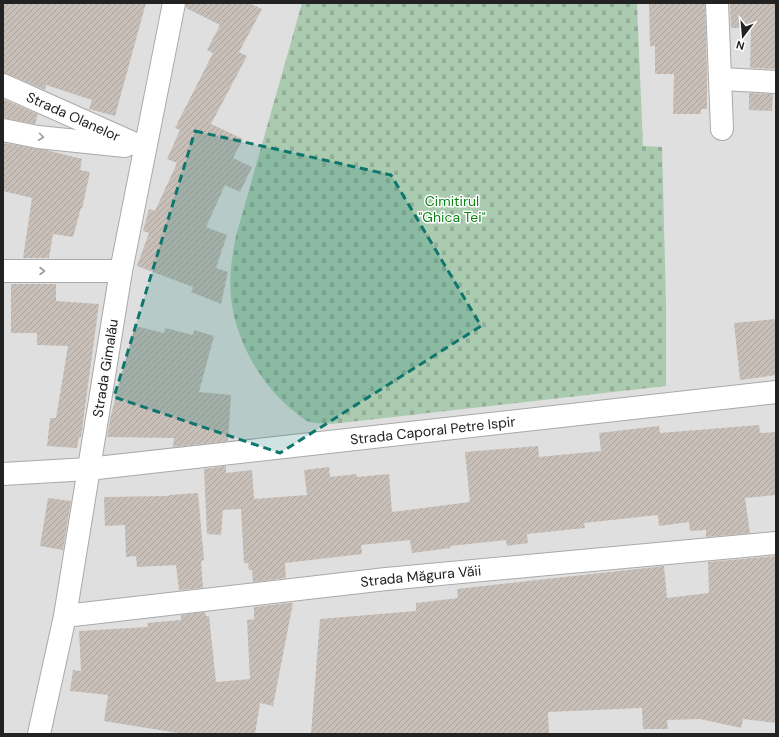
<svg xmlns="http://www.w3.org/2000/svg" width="779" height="737" font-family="'DM Sans',sans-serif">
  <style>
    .residential { fill: #e0dfdf }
    .cemetery { fill: url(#cemetery-stones) }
    .building { fill: url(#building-hatch) }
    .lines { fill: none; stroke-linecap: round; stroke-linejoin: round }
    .minor-casing { stroke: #a9a9a9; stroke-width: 24 }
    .minor { stroke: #fff; stroke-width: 22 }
    .oneway { stroke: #9c9c9c }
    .marked { fill: #0f766e; fill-opacity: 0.2; stroke: #0f766e; stroke-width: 3; stroke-dasharray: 8 5; stroke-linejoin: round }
    .labels { text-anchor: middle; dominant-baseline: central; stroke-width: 3; stroke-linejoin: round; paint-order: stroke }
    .street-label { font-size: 14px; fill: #222; stroke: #fff }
    .park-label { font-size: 14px; fill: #0c8416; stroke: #fff }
  </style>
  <defs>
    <pattern id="cemetery-stones" width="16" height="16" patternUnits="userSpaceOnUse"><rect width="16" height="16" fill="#aacbaf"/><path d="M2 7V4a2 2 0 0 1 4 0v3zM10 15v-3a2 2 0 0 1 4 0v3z" fill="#92ae96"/></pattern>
    <pattern id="building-hatch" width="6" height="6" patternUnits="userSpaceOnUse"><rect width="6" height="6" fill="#c7bfb8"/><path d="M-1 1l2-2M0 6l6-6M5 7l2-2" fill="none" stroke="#aba49e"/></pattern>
  </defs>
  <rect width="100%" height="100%" fill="#f2efe9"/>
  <path class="residential" d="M3,3H776V734H3Z"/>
  <path class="cemetery" d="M302,3H637L643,146L662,147L666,303V386L332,424C324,423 314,424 307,421C303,419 299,415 295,412C261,386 235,340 231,297C229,276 232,256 236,236Z"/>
  <path class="building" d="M3,3H146L115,116L89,109L92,100L46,85L45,90L8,74L3,73Z
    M186,3H249L262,9L239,52L247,56L211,124L243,139L233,158L252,167L240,192L225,185L206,227L227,235L216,268L228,272L221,304L191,292L193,287L137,266L149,233L143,231L149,209L155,211L177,163L167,159L180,130L175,128L213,53L207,50L220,25L186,8Z
    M649,3H705L707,71V109H701V114H673L674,74H655V46H650Z
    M730,3H776V69L750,68L751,28H731Z
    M749,93L773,94L772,111L749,110Z
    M3,99L38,114L35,124L3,118Z
    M3,143L46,150L82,159L80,170L90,172L82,209L81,208L73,237L53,234L49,258H23L32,198L3,191Z
    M11,284H56V301L99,304L81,437H79L77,448L47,446L50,418H56L68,346L37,345V333H11Z
    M776,319V375L740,380L734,323Z
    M135,326L164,333L165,328L193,335L194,330L214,336L199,392L231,395L228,441L173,447L174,438L107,437L110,419Z
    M759,425L760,433L776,432V495L745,498L750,533L706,537V530L690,531L689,522L659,526L658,515L584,523L585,528L527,534L528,543L507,546L506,540L450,546V548L412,553L410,540L361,545L362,554L285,563L286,578L253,582L252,570H249L248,563H244L241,509L223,510L221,535L207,534L204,469L226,466V473L252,470L254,499L307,495L304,470L329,467L330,477L356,474L357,477L389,474L392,512L470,502L465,452L538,446L539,457L601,451L599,433L659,426L660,433Z
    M198,493L204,560L201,561L203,588L179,590L176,565L137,567L136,556L126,557L125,525L105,526L104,497L169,496V495Z
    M48,498L71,501L63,550L40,546Z
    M776,556V723L743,719L741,728L700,719L667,720L668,729H643L642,708L548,712L549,734H311L320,619L416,611V603L458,598L457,589L664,566L667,598L709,593L708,562Z
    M288,603H293L273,706L260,703L255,734H184L104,721L108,695L70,691L73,670L81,671L79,631L148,627L147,623L181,620V615L205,612L206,616H209L216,682L250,679L247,620L254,619V607Z"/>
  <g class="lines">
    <defs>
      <g id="minor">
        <path d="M717,3L722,129"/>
        <path d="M721,79L776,82"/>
        <path id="s1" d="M3,85L144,148"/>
        <path d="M3,130L38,137L125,146"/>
        <path d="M3,271H121"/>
        <path id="s2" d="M3,474L88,469L776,392"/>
        <path id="s3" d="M65,616L386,579L776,543"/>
        <path id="s4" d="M39,734L65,616L121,271L174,3"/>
      </g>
    </defs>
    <use href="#minor" class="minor-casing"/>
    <use href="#minor" class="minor"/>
  </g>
  <defs><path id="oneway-chevron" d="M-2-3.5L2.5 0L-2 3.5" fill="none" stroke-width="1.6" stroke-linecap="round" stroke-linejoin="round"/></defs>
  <g class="oneway">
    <use href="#oneway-chevron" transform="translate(41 137) rotate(7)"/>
    <use href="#oneway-chevron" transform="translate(42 271)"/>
  </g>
  <path class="marked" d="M195,131L391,175L481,326L280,453L114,397Z"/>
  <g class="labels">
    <g class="street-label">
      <text stroke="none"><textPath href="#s1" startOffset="77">Strada Olanelor</textPath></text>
      <text stroke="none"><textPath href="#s4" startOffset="372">Strada Gimalău</textPath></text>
      <text stroke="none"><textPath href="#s2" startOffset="432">Strada Caporal Petre Ispir</textPath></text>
      <text stroke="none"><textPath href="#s3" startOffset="358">Strada Măgura Văii</textPath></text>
    </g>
    <g class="park-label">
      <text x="452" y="201">Cimitirul<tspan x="452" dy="16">"Ghica Tei"</tspan></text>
    </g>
  </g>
  <rect width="779" height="737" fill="none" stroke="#222222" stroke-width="8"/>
  <g transform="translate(743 36) rotate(196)" stroke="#ffffff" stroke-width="3" paint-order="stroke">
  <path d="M0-3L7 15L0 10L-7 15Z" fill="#222222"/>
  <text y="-6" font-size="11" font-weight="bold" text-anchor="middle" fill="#222222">N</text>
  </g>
</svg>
